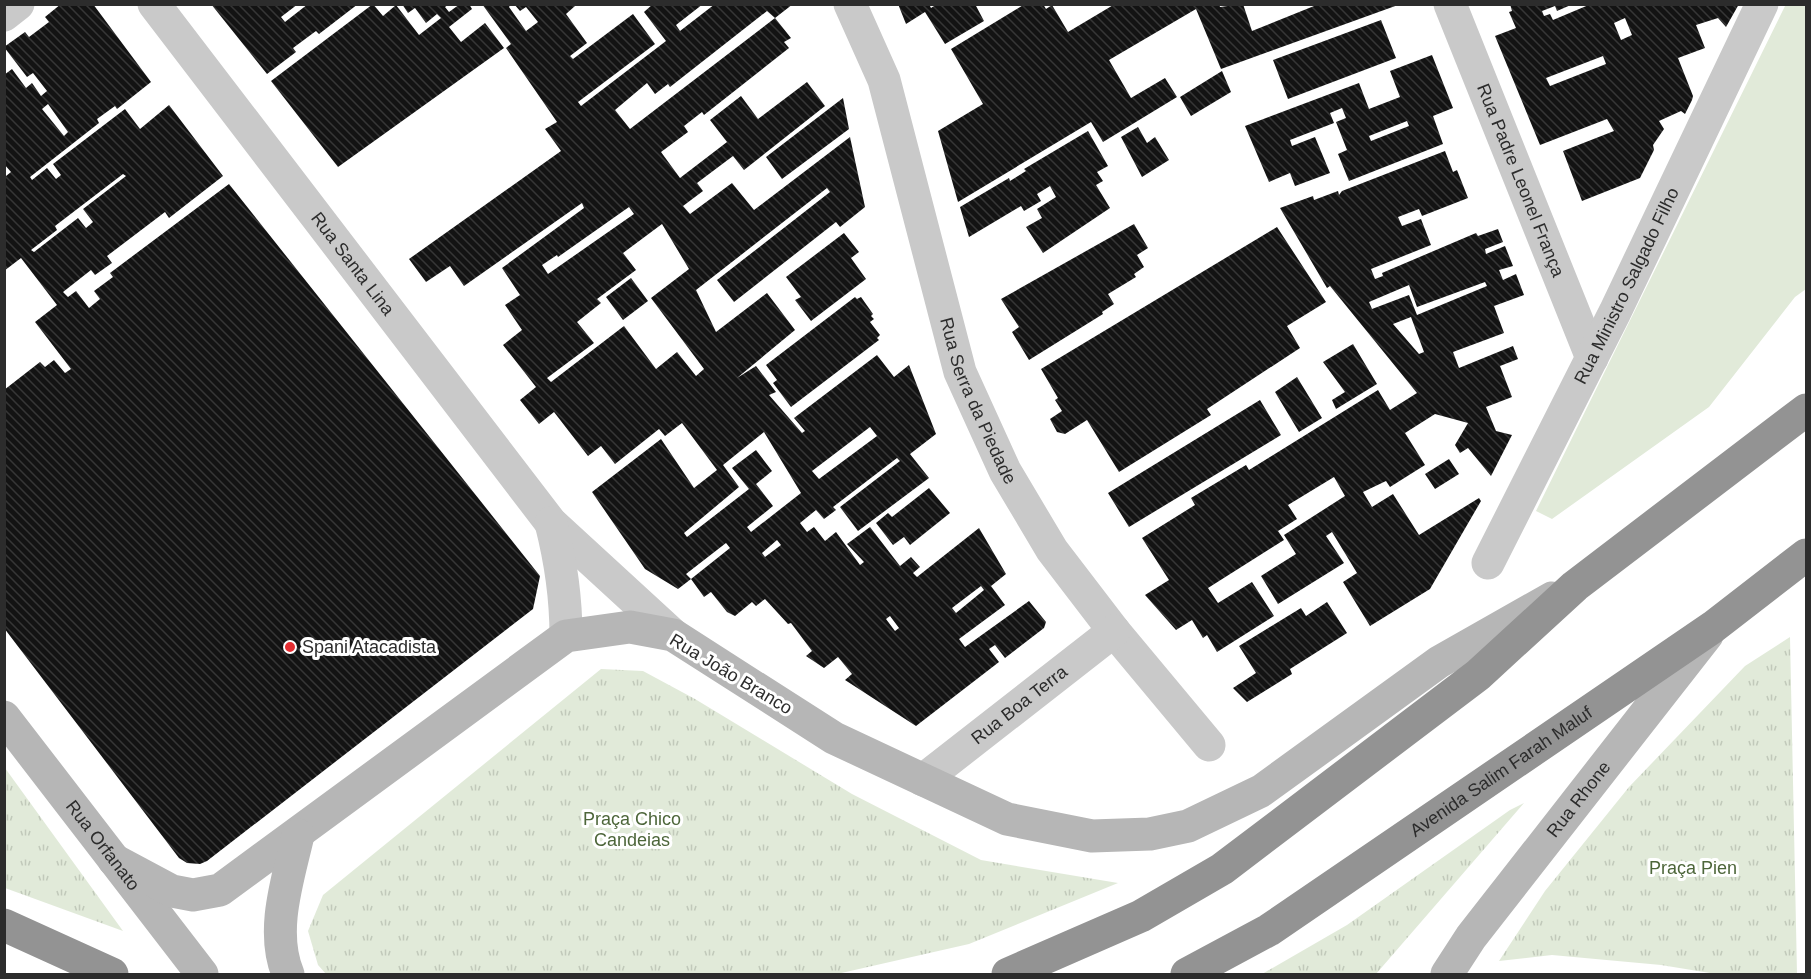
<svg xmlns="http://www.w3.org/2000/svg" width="1811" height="979" font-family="Arial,sans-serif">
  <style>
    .grass { fill: #e1ead9 }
    .park { fill: url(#park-tufts) }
    .building { fill: url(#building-back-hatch); fill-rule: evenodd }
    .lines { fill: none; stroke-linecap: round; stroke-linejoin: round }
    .street { stroke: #c9c9c9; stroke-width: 33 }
    .secondary { stroke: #b6b6b6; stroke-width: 33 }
    .highway { stroke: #939393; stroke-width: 33 }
    .poi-dot { fill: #e42d31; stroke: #fff; stroke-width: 2 }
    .labels { text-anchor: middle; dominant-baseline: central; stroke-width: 6; stroke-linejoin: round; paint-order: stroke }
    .street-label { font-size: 18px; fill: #2c2c2c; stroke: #fff }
    .poi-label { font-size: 18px; fill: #2c2c2c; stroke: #fff; text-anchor: start }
    .park-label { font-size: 18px; fill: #4d663a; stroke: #fff }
  </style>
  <defs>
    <pattern id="park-tufts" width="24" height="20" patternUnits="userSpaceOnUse" patternTransform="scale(1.5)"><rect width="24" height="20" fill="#e1ead9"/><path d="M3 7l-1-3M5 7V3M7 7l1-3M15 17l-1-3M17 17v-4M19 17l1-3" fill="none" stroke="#c1c9ba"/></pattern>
    <pattern id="building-back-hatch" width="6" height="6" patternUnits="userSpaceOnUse" patternTransform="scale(1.5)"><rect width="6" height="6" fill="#131313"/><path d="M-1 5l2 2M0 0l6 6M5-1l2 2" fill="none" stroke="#363636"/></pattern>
  </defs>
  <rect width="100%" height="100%" fill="#fff"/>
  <path class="grass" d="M1786,4L1806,5V289L1795,297L1709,407L1552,519L1536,511Z"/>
  <path class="park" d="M1790,637L1797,974H1716L1661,965L1552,955L1499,961L1545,891L1629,787L1745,666Z
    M601,669L643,671L695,699L852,794L981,860L1118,883L969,944L837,974H326L318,965L308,931L323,895Z
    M5,768L123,931L5,888Z
    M1524,803L1376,974H1262L1347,925L1510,810Z"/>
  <path class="building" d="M61,4H93L151,82L117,109L115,106L97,119L99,123L30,177L32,180L47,168L56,179L61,175L53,164L125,109L140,129L169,105L223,176L169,218L165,212L107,256L112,263L95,275L91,270L63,292L68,297L76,291L89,308L100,299L94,291L113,277L110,273L229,184L540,576L533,609L207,861L200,864L187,863L179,858L4,628V390L40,362L45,367L54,360L65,373L71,369L35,322L57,305L21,258L4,271V174L6,176L11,172L4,164V75L12,69L26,88L32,83L41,96L47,91L33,73L27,77L4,47L25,32L29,37L49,22L45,17ZM48,104L68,132L64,136L42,109ZM123,174L126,176L83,209L93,222L86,228L78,218L34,252L31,250L57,230L55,226Z
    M211,4H298L281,17L285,22L308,4H358L319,34L316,31L293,48L296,52L267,74Z
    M373,4L383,16L396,5L419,35L441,18L437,14L426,23L415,8L408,13L402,4H449L445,7L449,12L460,4H469L472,9L449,27L461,42L485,23L504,48L338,167L271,81Z
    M482,4H511L509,7L526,31L538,22L526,7L520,11L514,4H574L575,6L566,14L587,43L570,56L573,59L633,14L655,44L578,102L581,106L666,41L644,12L653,4H703L676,25L680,31L715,4H793L775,18L767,11L670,87L668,84L655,94L647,83L615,110L630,129L775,18L791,38L784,42L789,48L704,115L702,112L684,126L688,132L661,152L680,178L727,142L710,120L741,96L758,119L807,82L825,106L744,170L733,156L697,183L703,191L683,206L690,214L732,183L754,210L850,137L865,207L840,227L836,222L734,302L717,280L830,192L827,188L696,290L716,332L767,293L795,330L737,378L756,366L776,392L769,395L802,433L805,431L794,418L877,355L894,377L909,365L936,434L910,454L929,478L858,531L840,507L900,461L897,458L833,507L836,510L824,519L816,510L800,523L807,532L814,527L825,541L836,532L860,565L864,562L847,544L870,527L900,566L911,557L920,567L913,573L917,577L979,528L1006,574L991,586L1005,605L959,639L965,647L1029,601L1046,622L1044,628L1005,658L995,645L989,649L999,662L916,726L845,680L852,674L838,657L824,668L806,656L812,651L791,623L788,624L765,599L756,606L752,602L735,616L727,612L711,592L704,597L691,579L730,548L726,543L686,574L691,579L678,589L645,569L592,492L661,439L694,488L717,470L682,423L665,436L659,429L615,464L601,446L588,456L554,412L539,424L520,400L536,387L503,345L522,330L505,305L520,295L502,268L584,208L582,203L464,286L450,266L426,282L409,259L561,151L545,129L557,122L506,48L511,44ZM629,207L634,214L548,274L542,265L557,255L558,257ZM662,224L689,269L651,298L704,369L696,376L677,352L656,369L624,326L551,382L547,378L594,343L577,322L601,303L597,299L636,270L623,253ZM870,427L877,436L819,479L812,471ZM764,432L801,493L751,532L747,527L773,506L756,484L772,471L756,450L732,468L749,489L687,537L684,533L739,487L723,465ZM777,540L781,545L765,557L762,553ZM981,586L984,590L956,613L952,608ZM890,616L899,628L895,631L886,619Z
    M898,4H929L931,8L937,4H975L984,21L945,44L925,12L906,24Z
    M1025,4H1043L1046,9L1052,5L1068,32L1115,4H1219L1220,7L1243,4L1252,31L1319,4L1398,5L1221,69L1196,9L1109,60L1131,98L1165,78L1177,97L1103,142L1091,122L958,202L938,131L983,104L951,49Z
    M1510,4H1573L1557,11L1555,6L1542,11L1544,16L1550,14L1553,20L1591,4H1739L1726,27L1718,18L1696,25L1705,48L1678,58L1693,96L1692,100L1685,114L1681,111L1659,121L1664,129L1653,145L1654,150L1640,178L1582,201L1563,151L1614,131L1607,119L1540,145L1495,36L1516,28L1509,12L1512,11ZM1625,18L1632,35L1621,40L1614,23ZM1603,56L1606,64L1550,86L1546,78Z
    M1381,20L1396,58L1288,99L1273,60Z
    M1432,55L1453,108L1433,116L1443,144L1349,181L1338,154L1347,150L1336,122L1346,118L1342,108L1330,113L1334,123L1290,140L1292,146L1315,137L1330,173L1295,186L1290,173L1269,182L1245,126L1359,83L1369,109L1400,97L1390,71ZM1407,121L1409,126L1371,141L1369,136Z
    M1222,71L1231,92L1191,116L1180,97Z
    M843,98L849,129L782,179L766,157Z
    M1138,127L1147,143L1155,137L1169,160L1142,177L1121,137Z
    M1088,131L1108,166L1097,172L1103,181L1096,185L1110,208L1043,253L1026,227L1042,218L1037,209L1056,197L1050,186L1037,194L1041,201L1024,211L1021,206L969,237L960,207L1009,178L1010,181L1026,171L1024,169Z
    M1445,151L1453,172L1457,170L1468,198L1422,216L1419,209L1398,217L1402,226L1421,219L1431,245L1371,269L1375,279L1383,276L1382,273L1476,233L1478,236L1498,229L1503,242L1485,249L1486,254L1505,246L1513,266L1499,270L1503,280L1516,274L1524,295L1494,306L1504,333L1453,352L1459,368L1513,346L1518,359L1500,366L1512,397L1486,407L1496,431L1512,435L1491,476L1468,448L1460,453L1455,445L1468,423L1435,414L1405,433L1425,465L1390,487L1386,481L1363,492L1372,507L1393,494L1419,535L1479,498L1481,501L1430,589L1370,626L1343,582L1357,573L1332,532L1326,536L1344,563L1278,604L1261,576L1296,554L1284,535L1345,496L1334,477L1288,505L1297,519L1278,531L1284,540L1208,588L1218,603L1252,582L1274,616L1217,652L1207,635L1203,638L1192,620L1176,630L1145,595L1169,580L1142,538L1195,505L1191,498L1246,465L1249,470L1378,390L1390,410L1417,393L1330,286L1327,288L1280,208L1313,196L1314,200L1338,191L1339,195L1342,191ZM1485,282L1487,286L1417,315L1409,295L1372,309L1369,302L1409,285L1417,307ZM1411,317L1424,352L1419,354L1393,324Z
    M1134,224L1148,248L1137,255L1144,267L1134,274L1136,277L1108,294L1114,304L1102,312L1103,314L1029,360L1012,332L1019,327L1001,299Z
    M1277,227L1326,302L1287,326L1300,348L1207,409L1211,415L1119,472L1087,420L1065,434L1057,432L1050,419L1062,411L1055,400L1058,398L1041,369Z
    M844,233L859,252L851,258L866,279L811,321L795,300L801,297L786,277Z
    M631,278L648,301L623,320L606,297Z
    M855,297L857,299L861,297L873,314L871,316L874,319L870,322L880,335L877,338L879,340L791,407L773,383L777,380L766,365Z
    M1353,344L1377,384L1336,409L1332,400L1345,392L1323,362Z
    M1297,377L1322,418L1299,432L1275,392Z
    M1260,400L1281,435L1129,527L1108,493Z
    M1449,459L1459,474L1435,489L1425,474Z
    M929,488L950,513L910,545L904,537L893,545L876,523L888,513L892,517Z
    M1327,602L1347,633L1290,669L1292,674L1247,702L1233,688L1256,673L1239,646L1301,608L1306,616Z"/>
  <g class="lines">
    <g class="street">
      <path id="s1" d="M154,4L551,523L673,635"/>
      <path id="s2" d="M850,4L884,80L960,372L1005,471L1052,550L1114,631L1209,745"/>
      <path id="s3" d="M1450,4L1592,358"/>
      <path d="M4,15L18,4"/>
      <path d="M551,523C561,562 566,596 566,636"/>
      <path id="s4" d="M1488,563L1615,312L1762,4"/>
      <path id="s5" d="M923,780L1114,631"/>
    </g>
    <g class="secondary">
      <path id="s6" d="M4,717L202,974"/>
      <path d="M114,860L172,891L193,895L220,890L566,636L630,627L673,635L834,738L1007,819L1092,836L1150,834L1188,826L1261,791L1439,662L1552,598"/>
      <path d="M288,974C270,931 288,879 298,835"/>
      <path id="s7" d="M1447,974L1471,937L1707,635"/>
    </g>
    <g class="highway">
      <path d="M4,925L112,974"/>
      <path d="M1008,974L1141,916L1222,869L1478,675L1575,586L1806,410"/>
      <path id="s8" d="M1187,974L1269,930L1713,627L1806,555"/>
    </g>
  </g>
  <circle class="poi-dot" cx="290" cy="647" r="6"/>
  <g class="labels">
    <g class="street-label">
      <text stroke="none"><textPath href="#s3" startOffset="190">Rua Padre Leonel França</textPath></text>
      <text stroke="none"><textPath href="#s1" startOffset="327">Rua Santa Lina</textPath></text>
      <text stroke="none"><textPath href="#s4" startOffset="310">Rua Ministro Salgado Filho</textPath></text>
      <text stroke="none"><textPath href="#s2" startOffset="418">Rua Serra da Piedade</textPath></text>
      <text transform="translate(731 674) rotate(31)">Rua João Branco</text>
      <text stroke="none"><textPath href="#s5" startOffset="122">Rua Boa Terra</textPath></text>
      <text stroke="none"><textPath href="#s8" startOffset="374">Avenida Salim Farah Maluf</textPath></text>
      <text stroke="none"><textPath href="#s7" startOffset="219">Rua Rhone</textPath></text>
      <text stroke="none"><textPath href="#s6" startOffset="162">Rua Orfanato</textPath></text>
    </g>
    <g class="poi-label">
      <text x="302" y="647">Spani Atacadista</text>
    </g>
    <g class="park-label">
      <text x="632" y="819">Praça Chico<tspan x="632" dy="21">Candeias</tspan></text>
      <text x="1693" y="868">Praça Pien</text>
    </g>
  </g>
  <rect width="1811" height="979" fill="none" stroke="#2c2c2c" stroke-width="12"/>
</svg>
